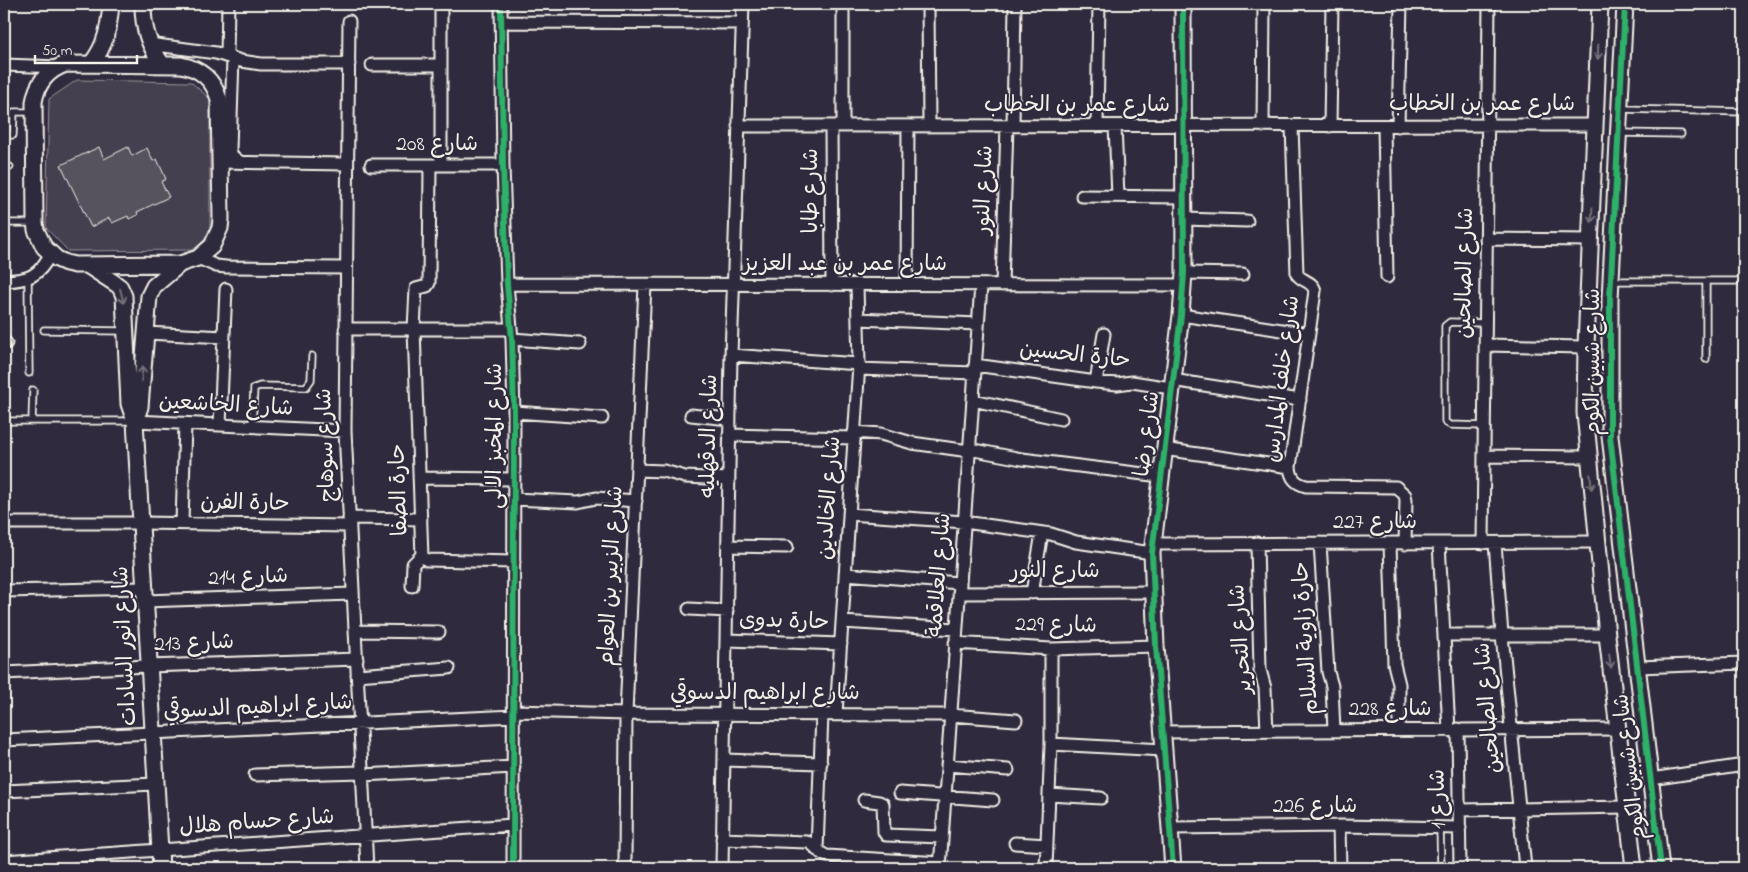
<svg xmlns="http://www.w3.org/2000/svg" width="1748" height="872" font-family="'Indie Flower','Playpen Sans Arabic',sans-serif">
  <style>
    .green { fill: #454050; stroke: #9c989c }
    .building { fill: #56525f; stroke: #f4f1e8 }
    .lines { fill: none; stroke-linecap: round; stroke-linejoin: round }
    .lane-casing { stroke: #f4f1e8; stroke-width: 9 }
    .street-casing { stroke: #f4f1e8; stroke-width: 15 }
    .secondary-casing { stroke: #f4f1e8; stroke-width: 19 }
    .lane { stroke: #2f2a3d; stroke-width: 5.5 }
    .street { stroke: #2f2a3d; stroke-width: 11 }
    .secondary { stroke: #2f2a3d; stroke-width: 15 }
    .cycleway-casing { stroke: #2f2a3d; stroke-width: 9 }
    .cycleway { stroke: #2db169; stroke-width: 6 }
    .oneway { stroke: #747079 }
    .labels { text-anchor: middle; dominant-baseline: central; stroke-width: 4; stroke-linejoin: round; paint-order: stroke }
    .street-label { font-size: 22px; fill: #f4f1e8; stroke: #2f2a3d }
  </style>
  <rect width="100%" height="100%" fill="#2f2a3d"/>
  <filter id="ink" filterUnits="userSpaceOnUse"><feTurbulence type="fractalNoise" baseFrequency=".02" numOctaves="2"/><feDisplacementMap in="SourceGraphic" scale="10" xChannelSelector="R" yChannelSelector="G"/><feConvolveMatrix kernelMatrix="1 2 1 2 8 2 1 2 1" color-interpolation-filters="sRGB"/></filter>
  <g filter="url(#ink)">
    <path class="green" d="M77,80L191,82L210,99V234L194,250L68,251L46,228L49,99Z"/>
    <path class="building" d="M99,147L104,159L128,147L132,156L147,148L153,161L157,159L166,179L161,182L169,197L137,212L138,215L129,219L128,216L112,223L109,218L91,227L61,165Z"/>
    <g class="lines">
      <defs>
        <path id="lane" d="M1621,109L1744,112
          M1619,133L1681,134
          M4,135H13L14,112H32
          M4,167H10
          M4,223H35
          M28,279L29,373
          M1611,281H1744
          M44,330L124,331
          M1706,359V282
          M4,421H134
          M32,421L33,390
          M1484,426L1450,425L1445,422V326L1450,322L1485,323
          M252,427L254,388L260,386L306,387L311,380L312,356
          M1440,827L1441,868"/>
        <path id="street" d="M441,4V165
          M501,4L503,165L507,284L512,339L514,412L513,868
          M843,4V126
          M928,4L929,126
          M349,21L345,431L367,868
          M501,22L742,23
          M149,44L216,53L241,61L261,64H349
          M227,56L228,4
          M233,58L230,149L232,156L240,162
          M4,65L59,67
          M372,65H441
          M738,126L1596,125
          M831,126L832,285
          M1013,126L1015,4
          M1097,126L1099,4
          M1115,126L1118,196
          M1263,126L1264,4
          M1292,126L1297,274C1302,282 1313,281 1315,291L1290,467C1291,478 1295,483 1306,486L1396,487L1405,495L1406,500L1405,544
          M1330,126L1332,4
          M1384,126L1387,277
          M1398,126L1401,4
          M220,162L347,164
          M371,165H503
          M430,165L429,283L427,286L416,289L414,329L422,557L427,560L514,562
          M1082,196L1184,197
          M1184,219L1247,221
          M1486,239L1591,240
          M198,258L216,266L226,267L346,268
          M1184,273L1243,274
          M4,281C28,280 39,277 50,254
          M507,284L1183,285
          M907,285L908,126
          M1002,285L1007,126
          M1181,315L1309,334
          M858,319L978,324
          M345,329H511
          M146,333L224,337
          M512,339L580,344
          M4,343H6
          M1485,345L1586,347
          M731,355L859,364
          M975,365L1096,382L1117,384L1132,382L1171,388
          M858,369L975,373
          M1172,380L1300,400
          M1096,382L1104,334
          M973,400L1061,419
          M514,412L602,418
          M691,415L729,419
          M135,421L345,431
          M220,425L226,289
          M854,432L881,434L912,443L969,451
          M729,435L854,438
          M969,449L1022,459L1160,476
          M1163,449L1290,467
          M1484,456L1589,457
          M637,470L664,471L685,477L729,479
          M419,478L514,479
          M514,499L578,502L596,498L636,501
          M849,514L964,522L1051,534L1076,542L1152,553
          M349,518L421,519
          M4,523H140L350,526
          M182,523L185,424
          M1257,543L1260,670L1265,688L1267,731
          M1320,543L1328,672L1332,686L1334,731
          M1439,543L1449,730
          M1483,543L1489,4
          M1495,543L1502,635L1525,868
          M1153,544L1597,542
          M1390,544L1394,664L1399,684V730
          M728,546L787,547
          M845,574L959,583
          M412,586L413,564L422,555
          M4,591L144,588
          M959,593L1153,592
          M1032,593L1042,533
          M145,601L353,594
          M689,609L727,611
          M842,622L956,629
          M355,631L439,632
          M1444,635H1607
          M727,640L841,644
          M955,643L1051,649L1156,646
          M1638,667L1744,663
          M4,673L148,666L357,659
          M357,675L449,668
          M514,711L626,714L950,715L1016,720
          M836,714L859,364L857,285
          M1458,729L1460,868
          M1162,732L1618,729
          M4,740L514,716
          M1051,744L1164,750
          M724,760L821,763
          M947,765L1008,770
          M255,775L362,772
          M363,775L514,767
          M1651,779L1744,765
          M4,791L155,784
          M900,793L993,800
          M1049,795L1101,798
          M864,800L879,802L883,804L884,832L886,835L942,837
          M1460,810L1627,807
          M1339,826L1340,868
          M1170,828L1339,826L1460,828
          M722,839L807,842C816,844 818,854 827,856L940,863
          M1015,843L1047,845
          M817,850L822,714
          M4,861L513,825
          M625,868L626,714L645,285
          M722,868L731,355L743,4
          M940,868L981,285
          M1046,868L1051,744V649"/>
        <path id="secondary" d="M143,4C143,28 148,45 163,65
          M1600,4L1586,347L1585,413L1607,635L1634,868
          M1625,4L1610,299V436L1661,868
          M66,64L181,65C201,69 213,79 219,99L221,219L220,228L212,246L198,258L180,264L75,265L66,263L57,259L44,247L36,230L35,223L34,102C37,83 48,70 66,64Z
          M91,64C106,46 109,27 111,4
          M87,265L116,284L120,287L124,296L129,404L135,421L161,868
          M135,421L140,407L149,296L154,286L180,264
          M1173,868L1156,646L1152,553L1181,315L1184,273L1183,4"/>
      </defs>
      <use href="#lane" class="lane-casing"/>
      <use href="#street" class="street-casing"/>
      <use href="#secondary" class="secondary-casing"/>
      <use href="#lane" class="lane"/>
      <use href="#street" class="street"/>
      <use href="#secondary" class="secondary"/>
      <defs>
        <path id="cycleway" d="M501,4L503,165L507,284L512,339L514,412L513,868
          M1625,4L1610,299V436L1661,868
          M1173,868L1156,646L1152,553L1181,315L1184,273L1183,4"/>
      </defs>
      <use href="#cycleway" class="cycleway-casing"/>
      <use href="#cycleway" class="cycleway"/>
    </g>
    <defs><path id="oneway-shaft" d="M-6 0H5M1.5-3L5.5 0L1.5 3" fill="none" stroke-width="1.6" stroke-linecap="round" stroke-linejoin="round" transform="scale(1.25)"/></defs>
    <g class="oneway">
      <use href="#oneway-shaft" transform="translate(1598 52) rotate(92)"/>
      <use href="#oneway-shaft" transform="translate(1592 215) rotate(93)"/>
      <use href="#oneway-shaft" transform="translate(122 296) rotate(75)"/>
      <use href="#oneway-shaft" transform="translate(142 374) rotate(-85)"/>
      <use href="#oneway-shaft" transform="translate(1591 482) rotate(85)"/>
      <use href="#oneway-shaft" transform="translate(1610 661) rotate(83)"/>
    </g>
  </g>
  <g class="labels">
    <g class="street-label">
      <text x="1482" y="105">شارع عمر بن الخطاب</text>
      <text x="1077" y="106">شارع عمر بن الخطاب</text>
      <text x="437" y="145">شارع 208</text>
      <text transform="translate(985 190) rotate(-88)">شارع النور</text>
      <text transform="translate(812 191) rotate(-90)">شارع طابا</text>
      <text x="845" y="265">شارع عمر بن عبد العزيز</text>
      <text transform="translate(1466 273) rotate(-89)">شارع الصالحين</text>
      <text transform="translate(1075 356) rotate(6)">حارة الحسين</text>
      <text transform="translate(1594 362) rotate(-90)">شارع شبين الكوم</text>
      <text transform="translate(1283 379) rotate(-83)">شارع خلف المدارس</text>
      <text transform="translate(226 406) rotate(3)">شارع الخاشعين</text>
      <text transform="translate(1148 434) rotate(-83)">شارع رضا</text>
      <text transform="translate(496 436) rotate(-90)">شارع المخبز الالى</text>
      <text transform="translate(710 436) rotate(-89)">شارع الدقهليه</text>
      <text transform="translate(327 445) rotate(-92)">شارع سوهاج</text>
      <text transform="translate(400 490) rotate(-92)">حارة الصفا</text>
      <text transform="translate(830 498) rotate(-86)">شارع الخالدين</text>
      <text transform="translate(245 504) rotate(1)">حارة الفرن</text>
      <text x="1375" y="523">شارع 227</text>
      <text x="1055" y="572">شارع النور</text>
      <text transform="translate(940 575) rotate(-86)">شارع العلاقمة</text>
      <text transform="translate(612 576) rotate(-87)">شارع الزبير بن العوام</text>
      <text transform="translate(248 578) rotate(-2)">شارع 214</text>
      <text transform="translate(784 622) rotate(2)">حارة بدوى</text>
      <text transform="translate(1056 626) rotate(1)">شارع 229</text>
      <text transform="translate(1307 638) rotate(-94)">حارة زاوية السلام</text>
      <text transform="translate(1242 639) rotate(-94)">شارع التحرير</text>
      <text transform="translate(194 644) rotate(-2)">شارع 213</text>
      <text transform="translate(126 646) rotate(-93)">شارع انور السادات</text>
      <text x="765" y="694">شارع ابراهيم الدسوقي</text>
      <text transform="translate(258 708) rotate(-3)">شارع ابراهيم الدسوقي</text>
      <text transform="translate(1489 708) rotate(-95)">شارع الصالحين</text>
      <text x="1390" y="710">شارع 228</text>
      <text transform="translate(1631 767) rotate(-97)">شارع شبين الكوم</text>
      <text transform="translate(1439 799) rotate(-91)">شارع 1</text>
      <text x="1315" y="807">شارع 226</text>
      <text transform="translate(257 823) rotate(-4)">شارع حسام هلال</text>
    </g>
  </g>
  <rect width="1748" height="872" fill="none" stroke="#2f2a3d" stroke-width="20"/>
  <rect x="10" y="10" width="1728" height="852" fill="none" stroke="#f4f1e8" stroke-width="2" filter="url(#ink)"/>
  <path d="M35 55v8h102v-8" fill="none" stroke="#f4f1e8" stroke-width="2.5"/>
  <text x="42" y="55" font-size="15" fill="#f4f1e8" stroke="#2f2a3d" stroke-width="4" paint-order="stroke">50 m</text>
</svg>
